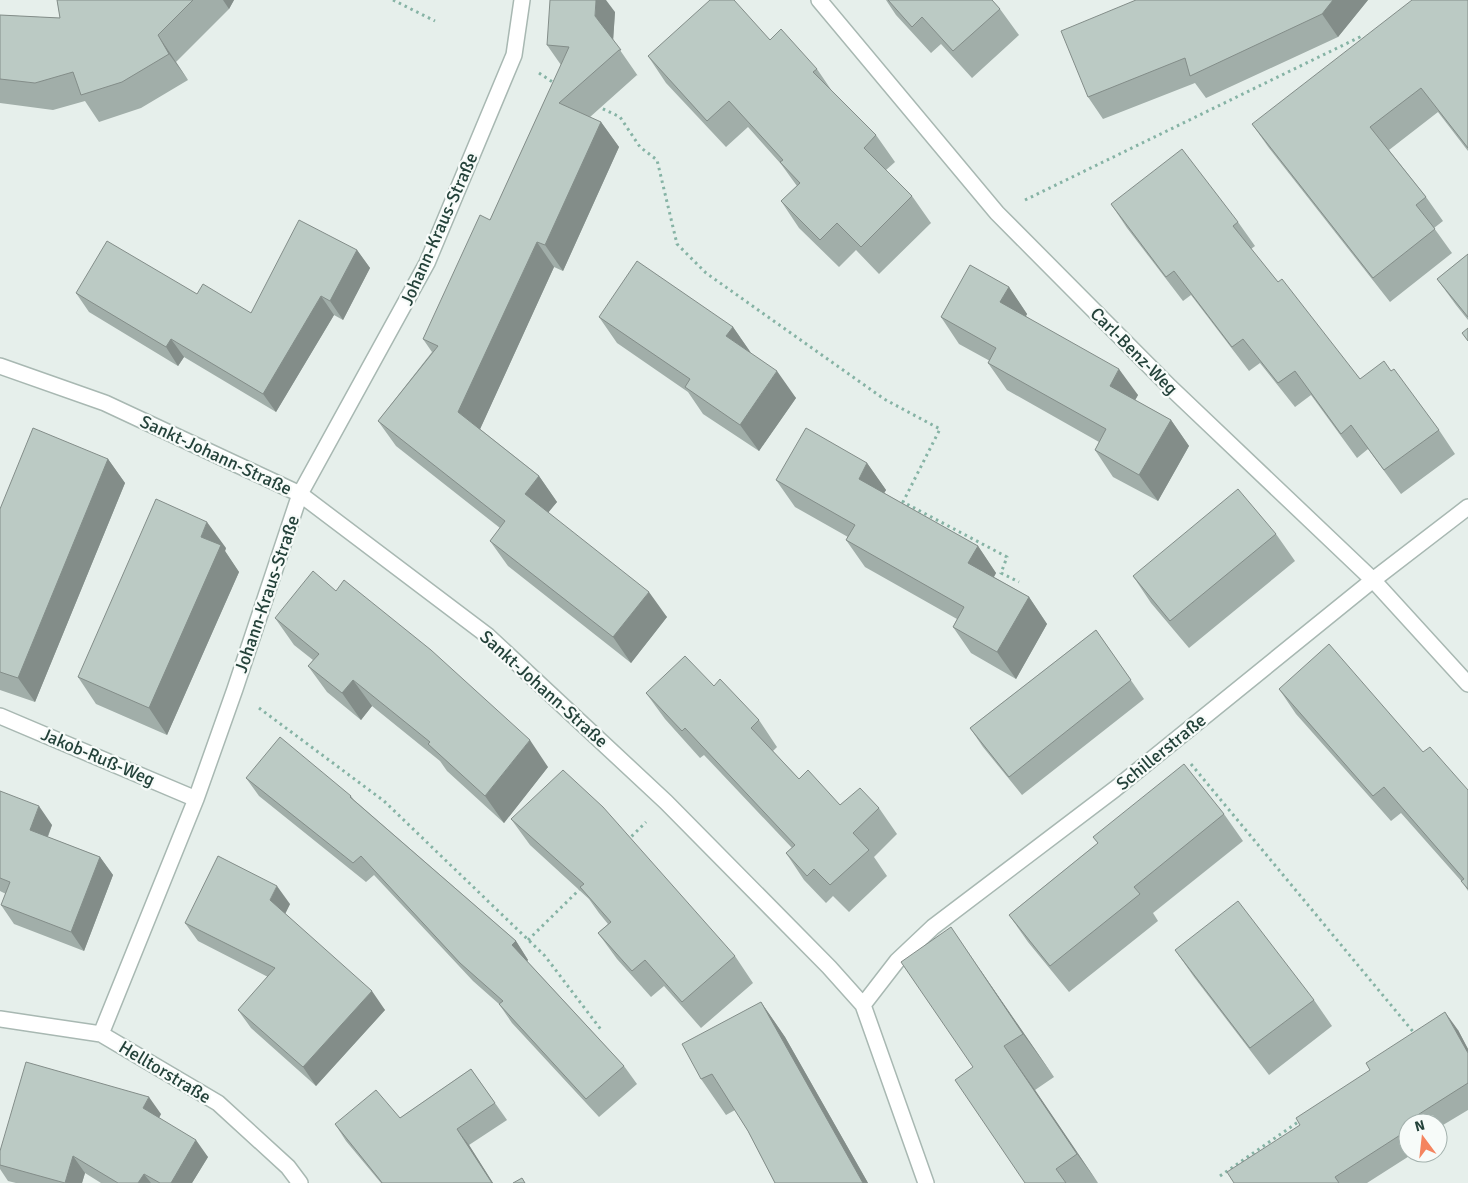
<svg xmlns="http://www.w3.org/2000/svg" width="1468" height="1183" font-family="Signika,sans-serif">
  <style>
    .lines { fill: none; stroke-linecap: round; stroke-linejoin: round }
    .minor-casing { stroke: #a8b8b2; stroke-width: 18 }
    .path { stroke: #86b3a5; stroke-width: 3; stroke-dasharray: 2.5 4; stroke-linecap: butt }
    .minor { stroke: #fff; stroke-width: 15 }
    .wall { fill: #a1aea9 }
    .shaded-wall { fill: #838d89 }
    .building { fill: #bbcac4; stroke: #838d89 }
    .labels { text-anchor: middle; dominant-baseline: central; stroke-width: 4.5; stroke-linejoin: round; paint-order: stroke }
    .street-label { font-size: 18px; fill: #24423a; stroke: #f7fbf9 }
  </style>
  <rect width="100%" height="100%" fill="#e6efeb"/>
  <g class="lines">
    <defs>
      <path id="minor" d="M819,0L997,213L1170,387L1373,580L1468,684
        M0,366L105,403L300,494L488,636L666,802L829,967L863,1005L926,1183
        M0,716L196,799
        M863,1005L897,961L933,927L1115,789L1373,580L1468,507
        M0,1019L101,1034L218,1103L288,1167L300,1183
        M101,1034L196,799L235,689L300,494L427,263L514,55L522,0"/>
    </defs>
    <use href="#minor" class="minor-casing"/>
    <path class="path" d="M393,0L435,21
      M539,73L554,83
      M597,106L620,117L640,147L657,160L677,244L706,273L884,399L940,429L903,502L1007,557L1001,573L1019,582
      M1025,200L1364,35
      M259,708L384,801L545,956L602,1031
      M1191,764L1415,1034
      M627,841L646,822
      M528,940L581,888
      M1220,1176L1301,1120"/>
    <use href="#minor" class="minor"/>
  </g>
  <path class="wall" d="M57,0H234L229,9L176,62L188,80L141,108L99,122L85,101L53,110L0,103V15L60,18Z
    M886,0H992L1000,9L1019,35L972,78L941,44L931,53L896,15Z
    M1136,0H1368L1338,37L1206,98L1195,83L1103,119L1088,97Z
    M1468,0V151L1438,112L1389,150L1426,197L1443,221L1434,228L1452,253L1390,302L1269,148L1252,124Z
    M615,12L613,40L638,76L637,75L590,117L601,122L619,147L563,271L554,267L480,429L539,476L557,502L548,512L667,617L631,663L508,566L490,541L500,528L396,446L378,421L432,352L423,339L490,220L561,65L547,45Z
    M770,40L817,69L832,91L876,135L895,162L886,170L912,196L931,223L879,274L856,250L839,267L799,228L781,201L797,186L781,164L748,127L726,147L666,83L648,56Z
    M1111,204L1238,222L1255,246L1251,249L1278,282L1360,379L1391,371L1439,430L1455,454L1401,494L1368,449L1357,458L1311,395L1295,407L1260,363L1249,371L1191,295L1183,301L1127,228Z
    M357,250L370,268L343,320L334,315L276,412L184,357L178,366L89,312L76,293L197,294L251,313Z
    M1468,254V320L1456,305L1437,279Z
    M1009,287L1027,314L1026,316L1138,395L1135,400L1171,420L1189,446L1158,501L1113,477L1095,450L1099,442L1007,390L988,363L990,361L959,344L941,317Z
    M599,317L733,327L751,353L796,398L759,451L703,414L688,392L617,343Z
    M108,459L125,483L35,702L0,690V509Z
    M867,463L886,490L884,493L978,546L996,573L994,577L1029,597L1047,624L1016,679L971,653L953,627L957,619L865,567L846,540L848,537L795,507L776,480Z
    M1276,534L1295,561L1189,648L1151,603L1133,576Z
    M226,548L225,551L239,572L167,735L96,704L78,677Z
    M275,618L548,767L504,823L447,771L440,761L372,706L361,720L327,692L308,666L313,660L294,645Z
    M1096,630L1144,699L1022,795L983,747L970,728Z
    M714,686L759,720L777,747L773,751L799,779L840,805L879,808L897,834L874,857L887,876L849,912L833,896L826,903L804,880L786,853L792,848L704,755L700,758L665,719L646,693Z
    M1279,689L1423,752L1468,790V891L1463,883L1401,813L1391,821L1296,714Z
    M246,778L351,796L354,800L516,941L528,960L527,961L624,1066L637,1084L599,1117L512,1023L499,1004L473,981L374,875L366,882L259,796Z
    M0,791L52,825L48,837L100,857L113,875L84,951L14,924L1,905L6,894L0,891Z
    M1224,814L1243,841L1153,913L1158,921L1069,992L1028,942L1009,915L1098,843L1093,837Z
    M511,819L735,956L753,983L701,1028L664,986L651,997L617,959L598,933L608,924L599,913L589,899L530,845Z
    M290,904L285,914L385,1010L316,1086L251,1028L238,1010L268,977L198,941L185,923Z
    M1175,950L1314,1000L1332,1026L1269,1075L1194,977Z
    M981,971L1054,1077L1035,1090L1098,1183H1025L973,1067Z
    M761,1002L785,1037L868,1183H775L748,1131L735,1110L726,1115L701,1079Z
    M1458,1030L1468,1049V1110L1438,1128V1123H1408V1153H1414L1367,1183H1234Z
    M471,1069L507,1120L469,1145L493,1183H381L346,1141L335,1124L400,1118Z
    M161,1114L159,1118L208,1157L192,1183H101L85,1173L82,1183H16L8,1181L0,1169V1151Z"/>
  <path class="shaded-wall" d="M223,0H234L229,9Z
    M596,0H606L615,12L613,42L595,16Z
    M1333,0H1368L1338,37L1322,14Z
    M158,35L188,80L169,54Z
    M601,122L619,147L563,271L545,245Z
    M537,242L554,267L476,438L458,412Z
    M357,250L370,268L343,320L330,301Z
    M1009,287L1027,314L1019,329L1000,302Z
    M321,296L334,315L276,412L263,394Z
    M733,327L751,353L726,336Z
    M171,339L184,357L178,366L166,347Z
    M1119,369L1138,395L1128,413L1110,386Z
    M777,371L796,398L759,451L740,425Z
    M1171,420L1189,446L1158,501L1139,475Z
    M108,459L125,483L35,702L18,678Z
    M867,463L886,490L877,505L859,479Z
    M539,476L557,502L543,519L525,494Z
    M207,522L226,548L225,551L239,572L167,735L149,708L201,537Z
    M978,546L996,573L987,589L968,563Z
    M649,592L667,617L631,663L613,637Z
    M1029,597L1047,624L1016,679L997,652Z
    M353,680L372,706L361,720L342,693Z
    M530,740L548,767L504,823L485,796Z
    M39,806L52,825L43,848L30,830Z
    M100,857L113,875L84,951L71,932Z
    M277,886L290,904L283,918L270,900Z
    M951,927L981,971L1054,1077L1023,1034Z
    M516,941L528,960L525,964L512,945Z
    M372,991L385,1010L316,1086L303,1067Z
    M761,1002L785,1037L868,1183H863Z
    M1445,1012L1458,1030L1468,1049V1053Z
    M1004,1046L1035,1090L1098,1183L1077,1154Z
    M149,1097L161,1114L155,1125L143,1108Z
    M457,1129L469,1145L493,1183H492Z
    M196,1140L208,1157L192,1183H171Z
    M73,1156L85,1173L82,1183H65Z
    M144,1174L151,1183H138Z"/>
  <path class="building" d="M57,0H193L158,35L169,54L122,82L81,95L73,72L35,83L0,79V15L60,18Z
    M550,0H596L595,16L621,50H619L559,103L601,122L545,245L537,242L458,412L539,476L525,494L649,592L613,637L490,541L505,521L378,421L438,346L423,339L480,215L490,220L569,47L547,45Z
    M710,0H734L770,40L781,29L817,69L813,72L876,135L864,148L912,196L861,247L837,223L820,240L781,201L800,183L780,162L783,160L729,101L707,121L648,56Z
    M888,0H992L1000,9L953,51L922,17L912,27Z
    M1136,0H1333L1322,14L1190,76L1185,58L1088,97L1061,31Z
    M1412,0H1468V148L1421,88L1370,127L1426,197L1416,205L1435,229L1373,278L1252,124Z
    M1182,149L1238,222L1233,226L1278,282L1282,279L1360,379L1384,361L1391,371L1394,369L1439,430L1384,470L1351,425L1341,434L1295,371L1278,383L1243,339L1232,347L1174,271L1166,277L1111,204Z
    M299,220L357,250L330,301L321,296L263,394L171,339L166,347L76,293L107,241L197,294L203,284L251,313Z
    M1468,254V317L1437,279Z
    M637,261L733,327L726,336L777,371L740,425L685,387L690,379L599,317Z
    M970,265L1009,287L1000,302L1119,369L1110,386L1171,420L1139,475L1095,450L1106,429L988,363L996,348L941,317Z
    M1468,328V341L1462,333Z
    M33,428L108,459L18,678L0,672V509Z
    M806,428L867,463L859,479L978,546L968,563L1029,597L997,652L953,627L964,607L846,540L855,525L776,480Z
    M1238,489L1276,534L1170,621L1133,576Z
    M156,499L207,522L201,537L221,545L149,708L78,677Z
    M313,571L336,591L344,580L431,650L530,740L485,796L428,744L430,742L353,680L342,693L308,666L319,654L275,618Z
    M1096,630L1131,680L1009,777L970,728Z
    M1329,644L1423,752L1430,747L1468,790V889L1461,881L1464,879L1384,787L1373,796L1279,689Z
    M685,656L714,686L720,679L759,720L751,728L799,779L808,770L840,805L860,788L879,808L853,833L869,850L830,885L814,869L807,876L786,853L795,845L685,728L682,731L646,693Z
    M280,737L351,796L350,797L516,941L512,945L624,1066L586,1099L499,1004L503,1001L460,963L361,856L353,863L246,778Z
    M1184,764L1224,814L1134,887L1140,894L1050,966L1009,915L1098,843L1093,837Z
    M563,770L603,807L735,956L682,1002L645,960L632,971L598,933L611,922L580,887L584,884L511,819Z
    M0,791L39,806L30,830L100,857L71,932L1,905L10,882L0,878Z
    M218,856L277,886L270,900L372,991L303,1067L238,1010L275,968L185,923Z
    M1238,901L1314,1000L1250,1048L1175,950Z
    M951,927L1023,1034L1004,1046L1077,1154L1056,1169L1066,1183H1025L955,1080L973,1067L901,962Z
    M761,1002L863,1183H775L748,1131L712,1074L701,1079L682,1044Z
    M1445,1012L1468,1053V1083L1405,1123L1408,1128V1130L1335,1177L1339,1183H1234L1227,1172L1300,1125L1296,1118L1370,1070L1366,1063Z
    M26,1062L149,1097L143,1108L196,1140L171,1183H160L144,1174L138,1183H118L73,1156L65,1183L0,1165V1151Z
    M471,1069L495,1103L457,1129L492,1183H382L380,1180L335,1124L376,1090L400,1118Z
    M522,1178L525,1183H513Z"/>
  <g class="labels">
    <g class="street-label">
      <text transform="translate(439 229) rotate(-66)">Johann-Kraus-Straße</text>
      <text transform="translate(1134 351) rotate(45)">Carl-Benz-Weg</text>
      <text transform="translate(216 455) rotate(25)">Sankt-Johann-Straße</text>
      <text transform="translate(267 594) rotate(-71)">Johann-Kraus-Straße</text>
      <text transform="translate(544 689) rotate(42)">Sankt-Johann-Straße</text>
      <text transform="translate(1161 752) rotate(-39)">Schillerstraße</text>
      <text transform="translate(98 757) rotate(23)">Jakob-Ruß-Weg</text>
      <text transform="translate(165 1072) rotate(31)">Helltorstraße</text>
    </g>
  </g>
  <g transform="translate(1423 1138) rotate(345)"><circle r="24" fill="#f7fbf9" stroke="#a3b1ad"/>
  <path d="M0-4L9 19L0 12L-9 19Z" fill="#f4845f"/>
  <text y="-8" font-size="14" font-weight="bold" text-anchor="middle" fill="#24423a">N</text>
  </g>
</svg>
